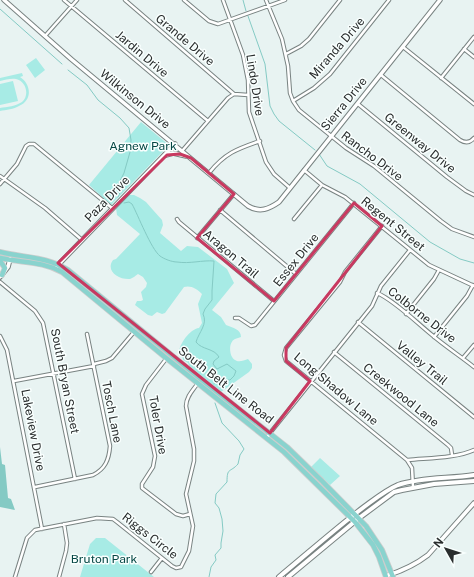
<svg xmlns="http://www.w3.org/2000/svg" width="474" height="577" font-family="'Public Sans',sans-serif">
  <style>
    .green { fill: #a7ebe5 }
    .water { fill: #84cac4 }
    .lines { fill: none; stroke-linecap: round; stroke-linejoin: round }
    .stream { stroke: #84cac4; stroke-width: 1 }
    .minor-casing { stroke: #798382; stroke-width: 4.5 }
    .tertiary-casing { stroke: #798382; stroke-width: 5.5 }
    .secondary-casing { stroke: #798382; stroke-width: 6 }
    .primary-casing { stroke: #cccdcd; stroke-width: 6 }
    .minor { stroke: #fff; stroke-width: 2.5 }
    .tertiary { stroke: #fff; stroke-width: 3.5 }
    .secondary { stroke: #fff; stroke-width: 4 }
    .primary { stroke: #89d3ce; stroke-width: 4.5 }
    .marked { fill: none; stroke: #c83960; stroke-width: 3; stroke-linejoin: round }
    .labels { text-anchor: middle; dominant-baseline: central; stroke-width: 3; stroke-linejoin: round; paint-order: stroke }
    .street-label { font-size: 12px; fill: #292d2d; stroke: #f9fffe }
    .park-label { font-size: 12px; fill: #054744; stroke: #f9fffe }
  </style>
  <rect width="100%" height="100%" fill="#e8f3f2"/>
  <path class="green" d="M36,58L45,70L35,78L26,65Z
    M22,73L23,76L20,77C31,84 33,100 19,106C14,109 6,110 0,111V108C7,107 16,106 22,102C30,95 26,81 16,79C11,78 5,80 0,81V78Z
    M13,81L18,101L0,105V84Z
    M141,122L169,145L111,205L89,185Z
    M128,195H134L140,198L146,202L153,210L162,220L163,225L160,233L181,251L187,246L198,247L227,269L234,283L212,310L221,317L226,325C233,328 241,329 241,337C239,338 237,338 235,339C228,342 229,357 235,360C239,363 244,360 248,359L252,364V368L249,372L221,392L190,368L188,363L183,360L182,355L179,353C179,344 190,329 199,328L202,323L198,304L202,294C197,289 191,285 184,287L165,313L162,314L157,312L152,316L148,315L135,305L137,301H141L143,300L141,292L146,287L147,283L143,277L138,274C135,276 133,278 130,279C119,280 105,271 113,260L116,259L140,234L117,215L116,208Z
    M320,458L340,476L330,485L311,467Z
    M96,538H105L154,577H80L90,544Z"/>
  <path class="water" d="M0,447L2,464L5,465L8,498L11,499L15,510L0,507Z"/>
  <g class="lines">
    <path class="stream" d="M243,0L246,11
      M0,9L62,64
      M248,16L265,64L270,106L274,114L279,121L315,150
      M68,70L87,85L98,100L120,118L129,128L131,140L130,152L124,173L119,183L121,190L118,197
      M319,154L327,166L360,184L430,242L460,259L474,263
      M124,203L129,202L132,204C138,215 151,249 160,256C164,259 172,262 177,262C190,264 202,260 214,261L212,291V300L205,309L203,314C208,324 199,332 196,342C202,350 214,348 219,357L214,361L213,364L217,369L227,364L236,371L234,376L230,380H227L223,377L216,380L214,384
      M209,577L211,567L216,560L215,555L221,548V543L223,531L222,519L219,508L215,503L216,494L227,482C227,467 230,473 238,464L240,455L244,449L239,441L222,423L215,403"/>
    <defs>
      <path id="minor" d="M64,0L208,121
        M125,0L234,94
        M184,0L209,21L218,24L285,0
        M223,0L243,55L248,80L249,112L266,162L274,174L290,188
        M266,0L282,39L288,66L290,93L293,101L299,110L346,148L374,166L441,221L452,229L474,237
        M45,36L77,0
        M403,47L474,104
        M464,49L474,57
        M286,54L301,46L309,39L340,0
        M381,75L460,140C465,143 470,143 474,138
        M441,78L474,37
        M293,101L314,88L330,74L389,0
        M358,104L447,177L466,191L474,195
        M182,151L228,98L234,94L248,95
        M304,170L322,185L345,197L429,265L474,286
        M209,173C225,153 237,149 260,141
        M0,176L45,208L82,240
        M0,184L17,164L26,146L29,144H34L112,208
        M220,210L296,274
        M177,219L179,222L274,301
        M294,219L322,185
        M382,226L345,272L340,282L286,348L284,355L286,361L407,460L412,468L413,487
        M197,238L234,194
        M0,282L35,311L43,323L75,479
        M377,293C394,300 417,323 432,335C445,346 460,356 474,367
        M406,314L434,279L439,270
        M235,318H239L251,326L255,325L354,203
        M358,322L474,417
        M0,336L7,350L42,529
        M434,337L467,296L473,285
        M334,352L448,445L451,448L452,455
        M463,358L474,345
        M166,359L146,385L142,394L155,456L153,467L142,484V488L176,514L183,516L190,514
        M94,364L106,361L112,358L134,332
        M14,381L94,366
        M267,438L270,433L372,306L381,286L410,250
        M408,460C427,458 457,458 474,450
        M35,487L93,475C105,469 109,460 110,446L87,334
        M151,572L162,558
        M15,577L27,538L35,530L97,518L113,519L117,522L172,566L176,568L181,567L189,551L193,526L186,494L194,461V449L186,406C186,397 193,390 198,383
        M59,577L66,551L67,543L64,524"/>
      <path id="tertiary" d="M4,0L71,59L248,206C260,213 269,209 279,202L440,0
        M166,155L173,153L186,156
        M57,266L175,144
        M0,277L8,267L10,259
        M386,576C402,571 415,565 428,555L474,503"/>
      <path id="secondary" d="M279,577C307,554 335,529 364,507C375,499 386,490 398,485C422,477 449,479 474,475
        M288,577L359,518L394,492L402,490L434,484L474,481"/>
      <path id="primary" d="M0,252C24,258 46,256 68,270L202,380L287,447L322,481L366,526L382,550L393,577
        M0,258C22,263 42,261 62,272L166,358L284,452L355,522L373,545L379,557L386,577
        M0,261L5,268L2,275"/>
    </defs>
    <use href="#minor" class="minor-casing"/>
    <use href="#tertiary" class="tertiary-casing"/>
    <use href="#secondary" class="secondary-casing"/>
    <use href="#primary" class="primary-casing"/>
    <use href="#minor" class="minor"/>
    <use href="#tertiary" class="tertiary"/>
    <use href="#secondary" class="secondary"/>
    <use href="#primary" class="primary"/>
  </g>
  <path class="marked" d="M180,154L191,158L234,194L197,238L274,301L354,203L382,226L286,348V361L310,381L270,433L58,263L167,155Z"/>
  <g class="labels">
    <g class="street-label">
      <text transform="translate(185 40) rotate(40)">Grande Drive</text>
      <text transform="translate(337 48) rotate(-49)">Miranda Drive</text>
      <text transform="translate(142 54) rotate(40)">Jardin Drive</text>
      <text transform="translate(255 85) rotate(81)">Lindo Drive</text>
      <text transform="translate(135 99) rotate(39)">Wilkinson Drive</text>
      <text transform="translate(344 104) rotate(-51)">Sierra Drive</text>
      <text transform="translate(420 143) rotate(39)">Greenway Drive</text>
      <text transform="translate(372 156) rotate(37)">Rancho Drive</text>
      <text transform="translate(107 199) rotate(-46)">Paza Drive</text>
      <text transform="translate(393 224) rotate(39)">Regent Street</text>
      <text transform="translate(231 254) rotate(40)">Aragon Trail</text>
      <text transform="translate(296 260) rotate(-51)">Essex Drive</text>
      <text transform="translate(422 315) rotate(38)">Colborne Drive</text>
      <text transform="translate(422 363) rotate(39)">Valley Trail</text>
      <text transform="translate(65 381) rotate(79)">South Bryan Street</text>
      <text transform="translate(226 385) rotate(38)">South Belt Line Road</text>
      <text transform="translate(336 389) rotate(40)">Long Shadow Lane</text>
      <text transform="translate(401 395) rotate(39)">Creekwood Lane</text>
      <text transform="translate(112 412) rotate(79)">Tosch Lane</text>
      <text transform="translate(158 425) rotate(80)">Toler Drive</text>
      <text transform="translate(33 430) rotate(79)">Lakeview Drive</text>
      <text transform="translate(150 536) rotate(38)">Riggs Circle</text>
    </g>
    <g class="park-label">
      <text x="143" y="146">Agnew Park</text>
      <text x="104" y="559">Bruton Park</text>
    </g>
  </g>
  <g transform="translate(446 549) rotate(309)" stroke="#f9fffe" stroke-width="3" paint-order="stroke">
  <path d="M0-3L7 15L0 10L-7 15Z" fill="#292d2d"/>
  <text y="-6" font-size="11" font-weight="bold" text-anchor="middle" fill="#292d2d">N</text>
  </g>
</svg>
